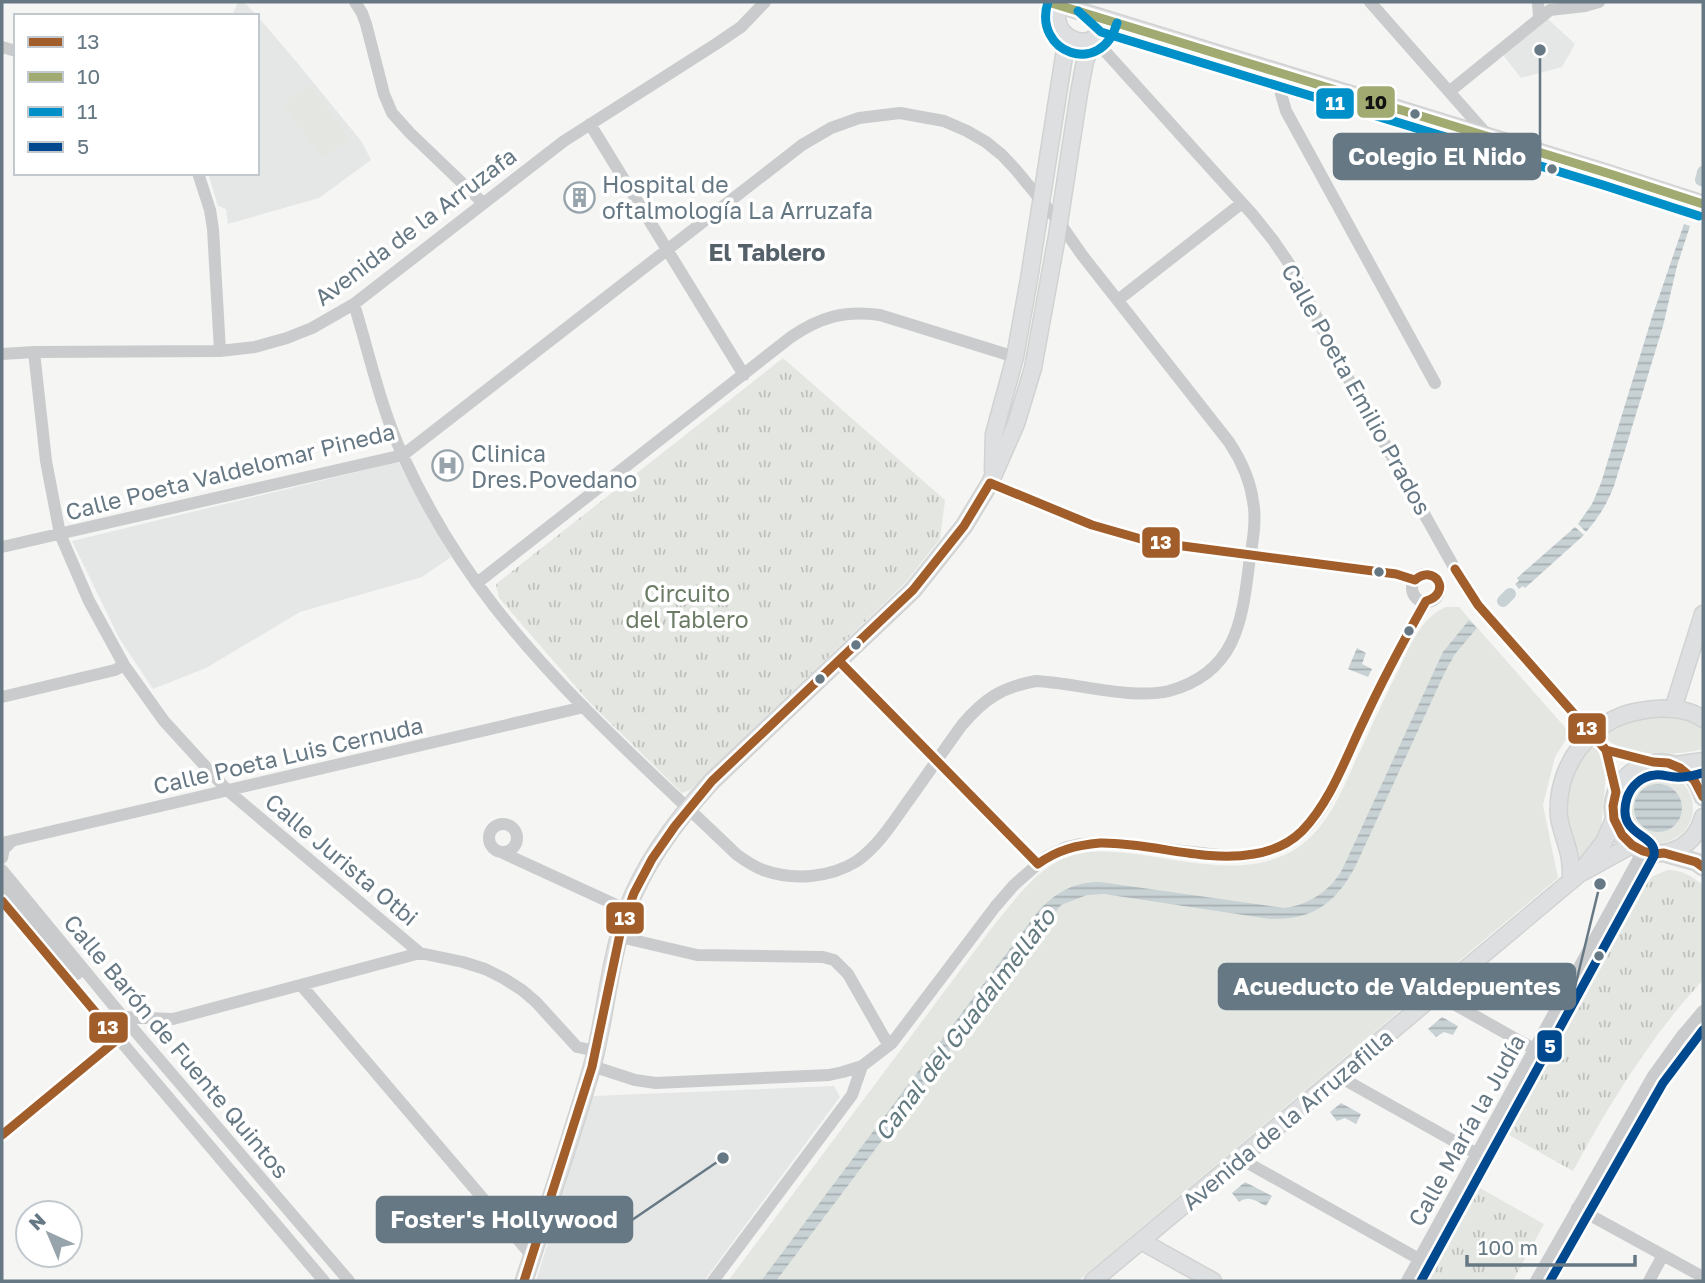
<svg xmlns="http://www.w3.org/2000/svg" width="1705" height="1283" font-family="'Golos Text',sans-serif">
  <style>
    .built { fill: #e5e7e7 }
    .grass { fill: #e4e7e1 }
    .park { fill: url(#park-tufts) }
    .water { fill: url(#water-rules) }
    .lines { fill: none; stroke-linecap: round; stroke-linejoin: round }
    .canal { stroke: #c8d1d4; stroke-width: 12 }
    .major-casing { stroke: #d1d2d2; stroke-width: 19 }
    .minor { stroke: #cacbcc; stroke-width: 12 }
    .major { stroke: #dedfe0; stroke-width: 16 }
    .bus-1-casing { stroke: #fff; stroke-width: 14 }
    .bus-2-casing { stroke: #fff; stroke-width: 14 }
    .bus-3-casing { stroke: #fff; stroke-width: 14 }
    .bus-4-casing { stroke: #fff; stroke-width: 14 }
    .bus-1 { stroke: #a25e2a; stroke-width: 9 }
    .bus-2 { stroke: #a1aa71; stroke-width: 9 }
    .bus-3 { stroke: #0090c9; stroke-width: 9 }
    .bus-4 { stroke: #00498f; stroke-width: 9 }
    .bus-dot { fill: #667884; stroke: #fff; stroke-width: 2.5 }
    .labels { text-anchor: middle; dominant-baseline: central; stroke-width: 7; stroke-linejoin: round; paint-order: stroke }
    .poi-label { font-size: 23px; fill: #667884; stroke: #fff; text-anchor: start }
    .street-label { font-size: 23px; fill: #667884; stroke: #fff }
    .park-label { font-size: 23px; fill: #6b7b65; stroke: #fff }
    .neighbourhood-label { font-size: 24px; font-weight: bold; fill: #546169; stroke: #fff }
    .water-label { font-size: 24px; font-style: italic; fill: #627a80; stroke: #fff }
    .leader { fill: none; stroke: #667884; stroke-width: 2.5 }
    .callout-dot { fill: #667884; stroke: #fff; stroke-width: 2.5 }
    .callout { fill: #667884; stroke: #667884; stroke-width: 2.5 }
    .callout-label { font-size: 24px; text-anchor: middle; font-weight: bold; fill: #fff }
    .line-badge { stroke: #fff; stroke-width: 2.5 }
    .badge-label { font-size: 19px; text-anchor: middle; font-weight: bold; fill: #fff }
    .pale-badge-label { font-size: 19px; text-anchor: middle; font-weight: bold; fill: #111 }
  </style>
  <defs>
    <pattern id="park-tufts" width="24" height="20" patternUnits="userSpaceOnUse" patternTransform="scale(1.75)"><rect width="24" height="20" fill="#e4e7e1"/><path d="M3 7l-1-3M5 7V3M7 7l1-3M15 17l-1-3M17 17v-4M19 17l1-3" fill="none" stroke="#bdc0bc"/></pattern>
    <pattern id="water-rules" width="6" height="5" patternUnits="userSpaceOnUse" patternTransform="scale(1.75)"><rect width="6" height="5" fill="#c8d1d4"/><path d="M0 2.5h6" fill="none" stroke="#a6aeb2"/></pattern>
  </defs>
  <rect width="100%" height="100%" fill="#f5f5f4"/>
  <path class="built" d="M238,2H244L258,17L295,60L362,142L371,160L319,198L228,224L226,209L218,206L208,173H257V16H232Z
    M1548,19L1575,44L1562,67L1521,78L1503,55Z
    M398,462L451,557L422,577L300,612L206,668L153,689L119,638L72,541Z
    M834,1086L840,1097L704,1281H536L593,1096Z"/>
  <path class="grass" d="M310,84L350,139L322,158L283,104Z
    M1446,607H1459L1570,733L1555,757L1543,805L1558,878L1078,1281H728L994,925C1013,902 1031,876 1058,861C1082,848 1110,851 1136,854C1188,861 1250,879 1297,848C1330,826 1344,785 1360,751C1373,723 1385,696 1399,669C1409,647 1422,616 1446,607Z
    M1655,715L1678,717L1703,726V749C1680,756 1624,758 1606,738L1609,731L1631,719Z
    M1593,747L1598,750L1606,773L1601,829L1586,855L1576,862L1564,812L1568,784L1583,754L1589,748Z
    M1623 808a35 35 0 1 1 70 0a35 35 0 1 1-70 0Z"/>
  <path class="park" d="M783,358L945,500L940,539L906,582L690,790L682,793L589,702L499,598L496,584Z
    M1668,870C1682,870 1692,876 1703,885V980C1650,1037 1610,1103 1573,1171L1509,1135L1648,882L1653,876Z
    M1480,1188L1544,1224L1513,1281H1429Z"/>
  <path class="water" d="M1684,224L1690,226L1677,266L1663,326L1614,486C1607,504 1599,517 1586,532L1578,524L1592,504L1601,483L1652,317Z
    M1575,527L1584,535L1525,588L1523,586L1519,589L1515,584L1519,581L1517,578Z
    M1469,620L1477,628L1455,654L1445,672L1356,865C1336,903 1314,920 1270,919L1104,894L1087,895L1061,905L974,1018L776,1281H761L1039,910C1057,892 1074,882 1100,882L1285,908C1308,905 1330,891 1342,870L1443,652Z
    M1357,648L1366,653L1362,664L1372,669L1368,677L1348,669Z
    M1634 808a24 24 0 1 1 48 0a24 24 0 1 1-48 0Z
    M1442,1017L1458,1026L1453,1035L1444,1032L1436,1037L1428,1029Z
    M1341,1103L1361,1114L1356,1124L1345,1118L1337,1121L1330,1112Z
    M1245,1182L1272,1196L1266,1206C1256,1201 1249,1195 1239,1202L1232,1193Z"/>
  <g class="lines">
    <path class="canal" d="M1701,180L1703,172
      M1503,601L1510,594"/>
    <defs>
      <path id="major" d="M1105,20C1103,27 1101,35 1093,39C1078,47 1057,35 1057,16C1057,13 1059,9 1060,5L1607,173L1703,204
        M993,470L994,434L1015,357L1029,279L1067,37
        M1673,709L1703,614
        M1676,765L1703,761
        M1703,797C1700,788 1697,780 1690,774C1662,748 1615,769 1613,806C1611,862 1689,871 1703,817
        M1664,853L1696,862L1703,867
        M1583,872L1632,845
        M1571,881C1571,872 1571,863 1569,854C1566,841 1561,830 1559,817C1555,767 1590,719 1640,711C1660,707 1687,707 1703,719
        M1141,1241L1213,1281
        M524,1281C547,1210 571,1139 592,1067C606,1015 609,961 627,910C644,864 678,818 712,781L913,590L964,526L990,483L1016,424L1033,368L1057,236L1079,93L1085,61L1094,39
        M1093,1281L1578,875L1604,842L1614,819"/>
    </defs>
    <use href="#major" class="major-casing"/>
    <path class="minor" d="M355,2L362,13L366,24L384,94L392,113L410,133L483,203
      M1370,2L1490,138
      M1538,2L1539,17
      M1094,39L1253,215L1273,240L1290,265L1343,369L1455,569L1478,605L1606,750L1616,792
      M2,47L16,51
      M1286,75L1281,94L1286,111L1435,383
      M1450,91L1550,10L1585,6L1599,2
      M590,124L744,375
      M198,173L210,210L213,229L220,351
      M1118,300L1242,203
      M34,352L46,461L60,534L89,601L124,665L164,721L227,790L420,953
      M2,354L34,352L220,351L255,347L287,338L312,328L354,304L564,141L716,44L741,27L765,2
      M990,483L1092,525L1141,539L1175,545L1396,574L1415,580
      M2,547L403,455L802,145L831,128L859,118L900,113L944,121L967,131L986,142L1002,155L1016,170L1059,222L1082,255L1229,442C1241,460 1250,480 1253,501C1257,522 1252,544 1249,565C1242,623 1235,673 1169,691C1132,700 1076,683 1036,681C1002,687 984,699 962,725C943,751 925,778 906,804C892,824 877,847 857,861C830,878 793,881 763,870C753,866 744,860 736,854C653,774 565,697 494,606C459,561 427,508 403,456C381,409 369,353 354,304
      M1412 588a14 14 0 1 1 28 0a14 14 0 1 1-28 0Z
      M477,583L791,337C820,317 845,310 880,315L1015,357
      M839,661L1038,864
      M2,697L115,670L124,665
      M1606,750L1655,762
      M489 838a14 14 0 1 1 28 0a14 14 0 1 1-28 0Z
      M2,843L584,707
      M503,853L627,910
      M2,858L4,849L11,842
      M2,870L123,1017L349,1281
      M2,885L77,974
      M2,901L324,1281
      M620,937L697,955L823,957L834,960L848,974L885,1039L892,1043
      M301,985L532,1256
      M1436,994L1534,1049
      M123,1017L173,1019L420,953L463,962L485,969L503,978L522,990L536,1002L577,1047L596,1051
      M592,1066L635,1080L656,1083L829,1075L843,1072L862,1066L892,1043L995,907L1014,885L1046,857L1067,847L1080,844L1110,843L1237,857C1263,855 1286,848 1305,829C1331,803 1346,758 1361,725C1381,683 1402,641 1426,601
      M1338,1076L1477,1154
      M2,1135L118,1039
      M1239,1158L1419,1259
      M1577,1208L1703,1277
      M713,1281L852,1095L862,1066
      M1407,1281L1643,851
      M1536,1281L1653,1076L1681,1037L1703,1011
      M1649,1281L1663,1255"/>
    <use href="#major" class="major"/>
    <defs>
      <path id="bus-1" d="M1455,569L1478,605L1606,750L1616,792L1613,806L1614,819L1622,835L1632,845L1643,851L1654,854L1664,853L1696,862L1703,867
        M1606,750L1653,762L1668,763L1680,768L1694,780L1703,797
        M2,901L118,1039L2,1135
        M524,1281L592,1067L621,929L634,893L652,859L675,826L712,781L913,590L964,526L990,483L1092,525L1141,539L1175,545L1396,574L1415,580C1435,563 1453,593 1426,601C1404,640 1383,679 1364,720C1346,757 1331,801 1302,831C1289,844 1272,851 1254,854C1203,863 1151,842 1100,843C1077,845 1057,850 1038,864L839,661"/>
      <path id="bus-2" d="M1048,2L1607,173L1703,204"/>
      <path id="bus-3" d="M1048,2C1032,52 1101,79 1117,23
        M1078,11L1101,32L1603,185L1699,216"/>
      <path id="bus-4" d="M1421,1281L1654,856C1658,832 1615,838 1627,798C1631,786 1642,776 1655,775C1662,774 1669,777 1676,777C1686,778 1694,775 1703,773
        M1550,1281L1663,1083L1703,1030"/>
    </defs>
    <use href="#bus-1" class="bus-1-casing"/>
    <use href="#bus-2" class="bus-2-casing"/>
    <use href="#bus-3" class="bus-3-casing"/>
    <use href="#bus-4" class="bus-4-casing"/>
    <use href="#bus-1" class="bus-1"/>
    <use href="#bus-2" class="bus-2"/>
    <use href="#bus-3" class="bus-3"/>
    <use href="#bus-4" class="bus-4"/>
  </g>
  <defs>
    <symbol id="building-ring" viewBox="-11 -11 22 22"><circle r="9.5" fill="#fff" stroke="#98a4ab" stroke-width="1.5"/><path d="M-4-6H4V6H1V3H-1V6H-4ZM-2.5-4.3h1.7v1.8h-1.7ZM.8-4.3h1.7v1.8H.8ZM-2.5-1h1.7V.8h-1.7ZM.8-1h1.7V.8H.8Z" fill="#98a4ab"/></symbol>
    <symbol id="hospital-ring" viewBox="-11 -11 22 22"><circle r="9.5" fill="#fff" stroke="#98a4ab" stroke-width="1.5"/><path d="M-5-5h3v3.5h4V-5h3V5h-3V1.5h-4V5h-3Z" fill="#98a4ab"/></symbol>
  </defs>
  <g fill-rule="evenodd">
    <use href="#building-ring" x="562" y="180" width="35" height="35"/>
    <use href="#hospital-ring" x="430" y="448" width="35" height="35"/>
  </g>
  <g class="bus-dot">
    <circle cx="1415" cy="114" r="6"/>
    <circle cx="1552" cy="169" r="6"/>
    <circle cx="1379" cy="572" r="6"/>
    <circle cx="1409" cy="631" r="6"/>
    <circle cx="856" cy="645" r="6"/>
    <circle cx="820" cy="679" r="6"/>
    <circle cx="1599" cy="956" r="6"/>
  </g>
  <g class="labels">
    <g class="poi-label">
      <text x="602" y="184">Hospital de<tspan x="602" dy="26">oftalmología La Arruzafa</tspan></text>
      <text x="471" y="453">Clinica<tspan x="471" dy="26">Dres.Povedano</tspan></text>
    </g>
    <g class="street-label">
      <text transform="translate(415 226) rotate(-37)">Avenida de la Arruzafa</text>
      <text transform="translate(1357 389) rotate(61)">Calle Poeta Emilio Prados</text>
      <text transform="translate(230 471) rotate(-14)">Calle Poeta Valdelomar Pineda</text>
      <text transform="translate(288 755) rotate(-13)">Calle Poeta Luis Cernuda</text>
      <text transform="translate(342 859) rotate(40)">Calle Jurista Otbi</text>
      <text transform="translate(177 1046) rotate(50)">Calle Barón de Fuente Quintos</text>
      <text transform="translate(1287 1119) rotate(-40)">Avenida de la Arruzafilla</text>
      <text transform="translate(1466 1130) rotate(-61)">Calle María la Judía</text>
    </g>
    <g class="park-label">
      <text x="687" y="593">Circuito<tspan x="687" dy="26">del Tablero</tspan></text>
    </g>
    <g class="neighbourhood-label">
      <text x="767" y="251">El Tablero</text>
    </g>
    <g class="water-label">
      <text transform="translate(964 1024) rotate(-53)">Canal del Guadalmellato</text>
    </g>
  </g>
  <path class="leader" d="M1540 50L1540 157M1600 884L1575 987M723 1158L632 1220"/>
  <g class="callout-dot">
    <circle cx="1540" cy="50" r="7"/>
    <circle cx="1600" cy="884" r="7"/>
    <circle cx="723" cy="1158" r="7"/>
  </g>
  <g class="callout">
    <rect x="1334" y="134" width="206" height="45" rx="7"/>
    <rect x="1219" y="964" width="356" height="45" rx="7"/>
    <rect x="377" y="1197" width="255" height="45" rx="7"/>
  </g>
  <g class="callout-label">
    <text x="1437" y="165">Colegio El Nido</text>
    <text x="1397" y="995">Acueducto de Valdepuentes</text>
    <text x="504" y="1228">Foster's Hollywood</text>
  </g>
  <g class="line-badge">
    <rect x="1356" y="85" width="40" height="34" rx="7" fill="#a1aa71"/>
    <rect x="1315" y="87" width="40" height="33" rx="7" fill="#0090c9"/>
    <rect x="1141" y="526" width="40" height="33" rx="7" fill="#a25e2a"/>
    <rect x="1567" y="712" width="40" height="33" rx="7" fill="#a25e2a"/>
    <rect x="605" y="901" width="40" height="34" rx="7" fill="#a25e2a"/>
    <rect x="88" y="1011" width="41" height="33" rx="7" fill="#a25e2a"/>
    <rect x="1536" y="1029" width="27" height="34" rx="7" fill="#00498f"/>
  </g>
  <g class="badge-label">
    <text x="1335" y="110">11</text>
    <text x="1161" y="549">13</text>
    <text x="1587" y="735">13</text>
    <text x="625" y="925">13</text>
    <text x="108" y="1034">13</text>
    <text x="1550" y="1053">5</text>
  </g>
  <g class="pale-badge-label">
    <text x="1376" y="109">10</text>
  </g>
  <rect width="1705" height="1283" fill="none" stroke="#667884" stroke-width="7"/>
  <rect x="14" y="14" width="245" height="161" fill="#ffffff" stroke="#c2c9ce" stroke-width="2"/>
  <rect x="28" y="37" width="35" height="10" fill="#a25e2a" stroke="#c2c9ce" stroke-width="2"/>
  <text x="77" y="49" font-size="21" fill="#667884">13</text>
  <rect x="28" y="72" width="35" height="10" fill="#a1aa71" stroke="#c2c9ce" stroke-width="2"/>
  <text x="77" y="84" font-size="21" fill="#667884">10</text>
  <rect x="28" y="107" width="35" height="10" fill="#0090c9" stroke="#c2c9ce" stroke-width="2"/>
  <text x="77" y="119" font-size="21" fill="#667884">11</text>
  <rect x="28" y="142" width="35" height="10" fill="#00498f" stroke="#c2c9ce" stroke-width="2"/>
  <text x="77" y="154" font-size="21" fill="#667884">5</text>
  <g transform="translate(49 1234) rotate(316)"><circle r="33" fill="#ffffff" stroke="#c2c9ce" stroke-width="2"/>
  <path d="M0-5L12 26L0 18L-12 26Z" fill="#98a4ab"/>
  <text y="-10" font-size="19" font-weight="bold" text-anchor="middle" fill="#667884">N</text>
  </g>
  <path d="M1467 1255v10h168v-10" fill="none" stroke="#667884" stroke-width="3.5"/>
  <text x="1478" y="1255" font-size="21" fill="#667884" stroke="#ffffff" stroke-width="5" paint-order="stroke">100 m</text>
</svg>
